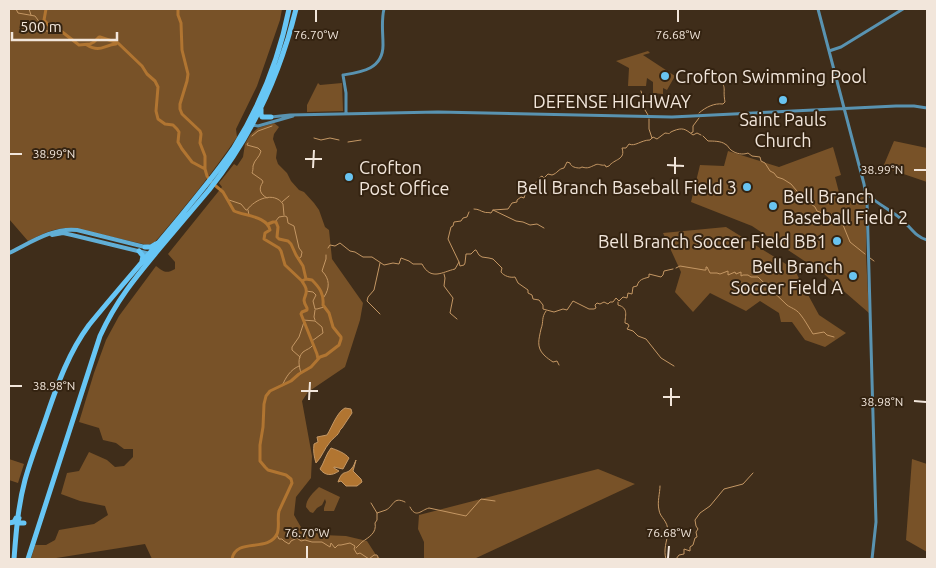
<svg xmlns="http://www.w3.org/2000/svg" width="936" height="568" font-family="Ubuntu,sans-serif">
  <style>
    .green { fill: #785228 }
    .water { fill: #b17531; stroke: #c49764 }
    .lines { fill: none; stroke-linecap: round; stroke-linejoin: round }
    .stream { stroke: #c49764; stroke-width: 1 }
    .river { stroke: #b17531; stroke-width: 3 }
    .secondary { stroke: #5993b1; stroke-width: 3 }
    .primary { stroke: #61aed5; stroke-width: 4 }
    .highway { stroke: #67c6f5; stroke-width: 5 }
    .ticks { fill: none; stroke: #f2e6db; stroke-width: 2 }
    .poi-dot { fill: #69c4f1; stroke: #342311; stroke-width: 2 }
    .labels { text-anchor: middle; dominant-baseline: central; stroke-width: 4; stroke-linejoin: round; paint-order: stroke }
    .poi-label { font-size: 18px; fill: #f2e6db; stroke: #342311; text-anchor: start }
    .street-label { font-size: 18px; fill: #f2e6db; stroke: #342311 }
    .ticks-label { font-size: 12px; text-anchor: middle; fill: #f2e6db; stroke: #342311; stroke-width: 4; stroke-linejoin: round; paint-order: stroke }
  </style>
  <rect width="100%" height="100%" fill="#3f2d1a"/>
  <path class="green" d="M9,9H282L280,20L257,86L236,129L237,137C212,174 184,208 155,242L148,245L143,244L73,228C55,227 44,233 28,241L9,219Z
    M648,51L650,53L643,55L675,76L667,90L663,88V94L653,93V82L647,78L646,86H628L629,68L616,61Z
    M318,83L320,85L342,83L343,111L307,112V105Z
    M274,123L279,127L274,134L273,139L277,150L276,158L278,164L287,173L291,181L299,190L304,192L314,203L319,210L325,227L329,230L332,259L363,303L360,320L345,367L308,392L302,401L312,456L311,478L296,497L294,515L302,529L323,535L346,536L367,541L376,555L381,559H152L145,544L50,559H31L35,545H46L55,540L59,530L94,524L108,515L105,506L80,501L61,494L67,473L79,471L89,452L107,460L115,467L124,466L133,457V449H124L116,443L103,440L99,428L79,422L94,373L106,340L119,316L156,266C164,272 166,274 175,269V262L168,254L222,187L219,183L234,164L237,166L243,157L245,144L250,135L258,128Z
    M894,141L927,148V182L883,167Z
    M833,147L841,175L835,177L842,204L865,196L866,214V256L869,313L824,274L752,226L691,202L700,165L724,166L728,151L779,167Z
    M726,227L794,269L819,315L846,333L825,347L805,340L792,322H781L779,313L760,301L746,311L710,293L693,312L675,292L681,272L663,233Z
    M9,459L24,464L18,483L9,480Z
    M912,459L927,464V552L906,540Z
    M598,469L635,484L474,559H424V542L418,529L419,515Z
    M319,487L340,497L334,511H324V508L326,502L325,499L322,505L317,508L313,513L310,512L306,507C306,499 313,493 319,487Z"/>
  <path class="water" d="M345,408L351,409L352,413L342,428L340,430C338,436 334,437 330,442C324,449 322,457 316,463C314,457 313,450 314,444L318,442L317,437L327,435C332,427 337,412 345,408Z
    M331,448C337,450 345,453 349,458L343,469L334,467V468L339,471C332,476 325,476 320,469C324,463 326,454 331,448Z
    M356,460L353,471L361,479L362,482L357,486H346L341,481L338,482C343,468 346,476 352,468C354,466 355,462 356,460Z"/>
  <g class="lines">
    <path class="stream" d="M16,9L18,13L35,16L46,31H50L54,30
      M29,9L31,15
      M641,91L643,98L642,105L648,115
      M699,113C706,107 714,103 723,104L725,102C722,86 729,89 715,75
      M649,119V129L652,138
      M691,133L693,132V126L699,118
      M252,136L258,131L272,126
      M703,136L708,141C713,141 721,141 725,144C728,145 729,149 731,150C736,154 743,155 748,153L752,156L760,157L761,161L765,163L770,171L774,173L777,177L783,179L791,184L802,197L815,207L817,211L841,220L850,242L865,254
      M314,138L321,140L330,138L339,140
      M348,142L361,140
      M248,143L247,145L258,148L261,151C260,157 254,160 253,166C253,168 253,171 252,173L262,180L263,182C258,189 260,194 267,198
      M539,178L542,176L544,178L548,174L552,175C558,173 558,169 564,168L567,162L570,163C571,167 576,168 580,168L582,167C588,169 590,167 595,165C598,163 601,166 605,165L606,167L609,166C614,159 626,160 622,148H626L629,144C635,147 641,140 650,140L653,137L657,139L665,133C673,134 666,134 673,131C683,127 685,129 693,135L697,133L701,135
      M229,200L241,204L246,210H247C255,199 274,191 283,204L284,215
      M282,202L289,196
      M474,209C479,209 480,211 484,212C486,213 488,212 491,213L493,210L508,209L512,203L517,202V200L521,197L524,198L526,191L533,187L536,182
      M248,210L249,215
      M493,210L516,221L523,222L530,225L537,224L544,228
      M275,222L279,217L285,216L287,217L288,223L294,226L299,248L302,252L301,257L298,259
      M328,248L330,245L335,246L340,243L350,251L355,252L363,257H372L384,265L393,263L399,264L401,258L409,261L413,264H422C431,281 442,272 455,269L459,262L448,239L451,227L453,226L454,222L461,221L463,218L467,217L469,212
      M870,258L874,261
      M459,262L460,266L464,265L465,263L466,254H471L475,250H476L479,255L482,257L489,258L493,259L502,268L501,272C504,276 510,278 515,277L518,283L528,290V293L532,295L533,299L539,300L543,305V309L554,312L563,309L567,310L573,301L589,309H594L596,308L595,305L597,303L600,304L604,302L608,304L610,302H613L616,298L619,301L623,297L627,298L628,293L632,294L633,287L637,286C639,279 643,279 649,277V274L661,277L663,275L664,271L673,269
      M676,268L680,266L704,270H706V267H707L710,273H717L720,274L728,271V275L735,272L736,274L741,272V276L743,275H748L751,277H758C768,286 777,296 787,305C791,308 796,309 800,314C805,320 809,328 813,334L824,332L827,335L834,337
      M444,274L445,278L444,286L453,298L450,313L457,319
      M306,291L313,292L316,295L313,301L315,309H317L324,307
      M324,297C330,288 330,279 322,271L326,259V255
      M618,302V305C629,308 625,316 625,323L628,324L629,326L627,329L633,331L638,336L646,339L661,358L674,366
      M546,311C541,318 544,321 541,329C539,339 536,347 544,355C547,358 550,360 553,362L557,361L559,365
      M380,314L367,301L368,297L374,290L380,263
      M303,320L315,321L322,327L323,333L312,341
      M315,320L314,317L315,310
      M300,357L292,350V347L299,337L304,322
      M301,373C299,366 297,358 303,352C307,349 310,349 313,345
      M282,386C286,377 290,370 299,366
      M660,486C660,493 657,502 659,510C660,518 668,520 668,532C667,541 663,550 666,559
      M371,503L377,513
      M410,507C416,519 421,510 429,508L466,516L481,499L495,501
      M277,535L279,539H282L284,541L289,544L291,541L297,538L301,541L305,540L312,542H322L330,547L331,543L335,548L338,545H341L350,543L355,546L354,549L357,554L360,553L369,559L374,555H377L378,557V559
      M356,548C358,546 360,544 362,542C369,537 377,533 375,523L377,520V513C380,512 383,511 386,510C394,506 393,496 405,502
      M676,559L679,555L684,554V549L690,551V547L693,545L695,538L697,537L696,532L698,529L696,526L695,520L700,513L710,506L724,489L743,484L753,473"/>
    <path class="river" d="M46,9L44,20L52,29L61,31L79,45L90,44L94,42L99,37H100L118,43L142,66L147,74L155,81L158,87L156,111L158,119L165,124L173,125L177,129L179,132L178,142L182,149L192,162L205,169
      M178,9V15L181,23L182,50L188,74L187,81L180,104V109L182,114L200,131L201,134L200,143L205,156V169L207,176L211,182L223,192L234,211C245,216 267,216 270,230L265,233L264,239L279,248L281,251L285,265L302,281L306,279L312,280C320,288 324,294 323,305L329,313L333,327L341,337V339L339,345L326,355L320,357L311,367L299,374L291,381L270,391L266,396L264,404L263,427L260,445V461L265,467L268,470L286,475L291,479L292,483L279,511C277,518 280,527 277,534C268,553 236,537 232,559
      M87,45C100,53 104,45 116,44
      M268,224L273,222H276L278,227L277,237L279,239L288,241L291,244L296,255L303,266L306,279
      M302,281C303,283 306,287 306,289C308,297 300,297 307,308V310L302,312L301,314L317,354L318,359"/>
    <path class="secondary" d="M818,9L864,184L867,202L876,522L872,559
      M829,51L841,47L903,9
      M346,114V93L343,75C362,72 383,69 383,45C383,32 381,21 384,9
      M271,117L290,115L438,112L672,117L896,106H914L927,108
      M252,125L258,126L293,116
      M866,196L868,195C878,204 890,210 900,218C910,226 915,237 927,240"/>
    <path class="primary" d="M52,235L63,233L72,235L150,254
      M9,253C30,243 53,227 77,230L145,247"/>
    <path class="highway" d="M261,109V114L262,117H271
      M145,247H151L156,244
      M139,251L143,256L142,261
      M19,518L18,521L20,523H24
      M9,523L14,522L16,518
      M14,559C16,533 18,506 25,480C31,458 40,436 47,415C58,383 69,352 89,325C120,287 153,250 184,212C201,191 218,171 233,149C260,106 279,59 289,9
      M28,559L100,336C116,301 135,278 160,248C176,229 193,209 209,190C252,136 280,75 296,9"/>
  </g>
  <path class="ticks" d="M316,22V10M678,22V10M10,154H22M305,159H322M667,165L684,166M313,168L314,150M914,170H926M675,174V157M10,386H22M301,391H318M663,397H680M309,400L310,382M914,401L926,402M671,406V388M307,558V546M668,558L669,546"/>
  <g class="poi-dot">
    <circle cx="665" cy="76" r="5"/>
    <circle cx="783" cy="100" r="5"/>
    <circle cx="349" cy="177" r="5"/>
    <circle cx="747" cy="187" r="5"/>
    <circle cx="773" cy="206" r="5"/>
    <circle cx="837" cy="241" r="5"/>
    <circle cx="853" cy="276" r="5"/>
  </g>
  <g class="labels">
    <g class="poi-label">
      <text x="675" y="76">Crofton Swimming Pool</text>
      <text x="783" y="119" text-anchor="middle">Saint Pauls<tspan x="783" dy="21">Church</tspan></text>
      <text x="359" y="167">Crofton<tspan x="359" dy="21">Post Office</tspan></text>
      <text x="737" y="187" text-anchor="end">Bell Branch Baseball Field 3</text>
      <text x="783" y="196">Bell Branch<tspan x="783" dy="21">Baseball Field 2</tspan></text>
      <text x="827" y="241" text-anchor="end">Bell Branch Soccer Field BB1</text>
      <text x="843" y="266" text-anchor="end">Bell Branch<tspan x="843" dy="21">Soccer Field A</tspan></text>
    </g>
    <g class="street-label">
      <text x="612" y="101">DEFENSE HIGHWAY</text>
    </g>
  </g>
  <g class="ticks-label">
    <text x="316" y="39">76.70°W</text>
    <text x="678" y="39">76.68°W</text>
    <text x="54" y="158">38.99°N</text>
    <text x="882" y="174">38.99°N</text>
    <text x="54" y="390">38.98°N</text>
    <text x="882" y="406">38.98°N</text>
    <text x="307" y="537">76.70°W</text>
    <text x="669" y="537">76.68°W</text>
  </g>
  <rect width="936" height="568" fill="none" stroke="#f2e6db" stroke-width="20"/>
  <path d="M12 32v8h105v-8" fill="none" stroke="#f2e6db" stroke-width="2.5"/>
  <text x="20" y="32" font-size="15" fill="#f2e6db" stroke="#342311" stroke-width="4" paint-order="stroke">500 m</text>
</svg>
